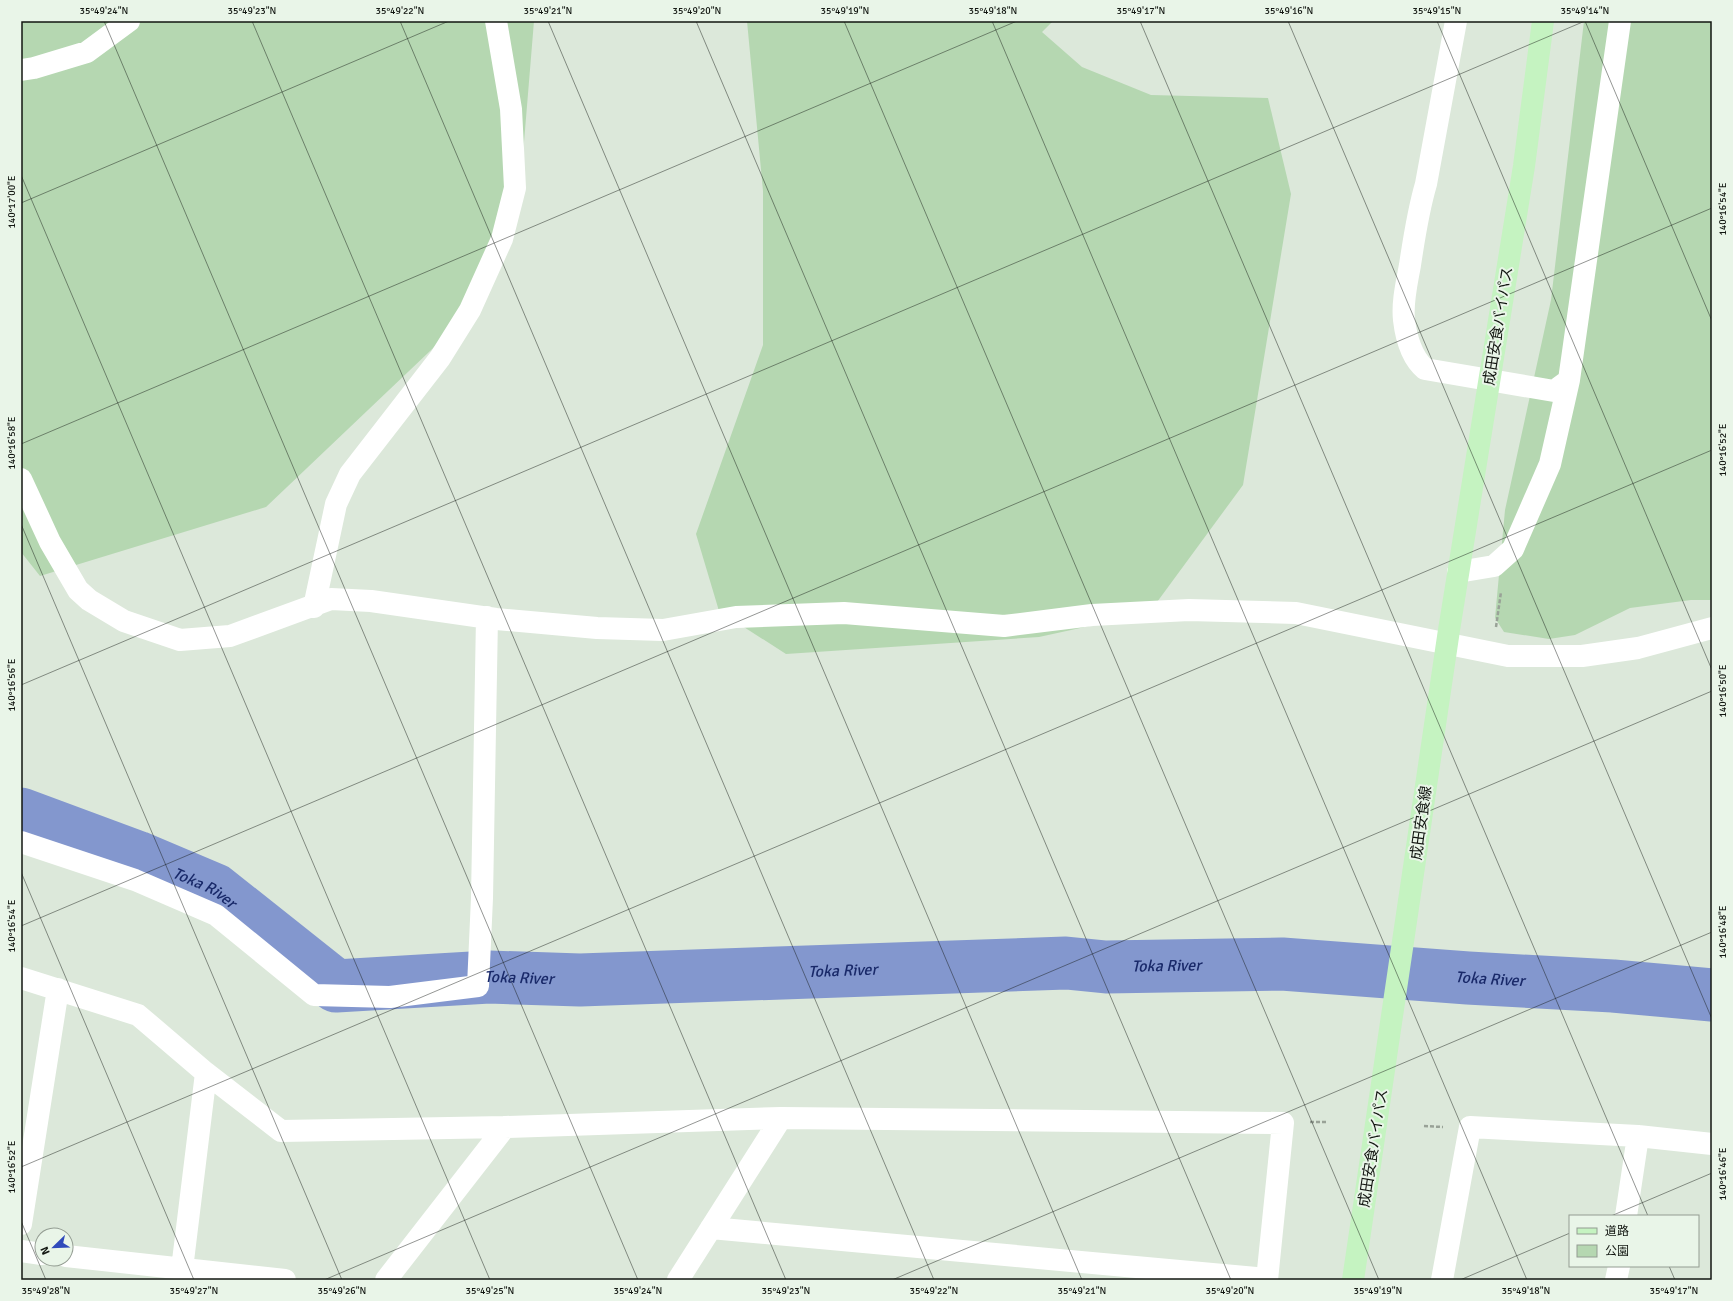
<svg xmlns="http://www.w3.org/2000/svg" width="1733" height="1301" font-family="Signika,'Noto Sans JP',sans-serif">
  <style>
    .green { fill: #b5d7b1 }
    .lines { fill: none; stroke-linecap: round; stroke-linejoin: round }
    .river { stroke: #8397ce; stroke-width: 53 }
    .path { stroke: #99a297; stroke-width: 2.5; stroke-dasharray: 4 2; stroke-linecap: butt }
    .minor { stroke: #fff; stroke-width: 22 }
    .major { stroke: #c5f3c1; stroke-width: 22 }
    .ticks { fill: none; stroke: #121611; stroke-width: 1; stroke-opacity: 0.45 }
    .labels { text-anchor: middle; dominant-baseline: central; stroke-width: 4; stroke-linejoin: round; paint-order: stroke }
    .street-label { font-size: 15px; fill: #121611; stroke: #e9f5e8 }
    .water-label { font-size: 16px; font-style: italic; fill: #192969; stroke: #e9f5e8 }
    .neatline { fill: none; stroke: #121611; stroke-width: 1.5 }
    .ticks-label { font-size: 10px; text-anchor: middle; fill: #121611 }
  </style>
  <rect width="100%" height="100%" fill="#dce8da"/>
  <path class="green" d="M21,21H534L518,215L470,313L266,507L40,576L21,552Z
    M747,21H1053L1042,32L1082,67L1151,95L1268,98L1291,194L1243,485L1149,613L1039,637L786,654L719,611L696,534L763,345V191Z
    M1584,21H1712V600H1691L1630,608L1575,635L1549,639L1504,632L1495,618L1505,510L1551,300Z"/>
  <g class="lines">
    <path class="river" id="s1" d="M21,814L137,857L215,890L336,986L489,977L580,980L1066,963L1106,967L1282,964L1468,978L1613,986L1712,995"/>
    <path class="path" d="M1496,627L1501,592
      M1310,1122H1327
      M1424,1126L1443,1127"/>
    <path class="minor" d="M1456,21L1426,184C1418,211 1414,238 1410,265C1407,282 1402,302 1404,320C1406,337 1412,358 1425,369L1554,391L1569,380
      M21,70L34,68L87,52L129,21
      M21,479L50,542L78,590L89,600L124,621L180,640L230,636L331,599L371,601L496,619L597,628L663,630L736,617L844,613L1004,626L1092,615L1189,610L1296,613L1508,656H1582L1638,648L1712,628
      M1458,572L1494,566L1513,549L1550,464L1569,380L1620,21
      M314,607L336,504L350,474L440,358L470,310L502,239L515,188L511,109L496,21
      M21,842L135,880L216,915L314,995L390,997L478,986L482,898L487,617
      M21,978L138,1015L206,1073L281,1131L505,1127L781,1118L1283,1123L1267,1280
      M1626,1216L1638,1136
      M21,1224L58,989
      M711,1228L1267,1279
      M21,1251L42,1254
      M66,1256L285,1280
      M182,1269L206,1073
      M386,1280L505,1127
      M678,1280L781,1118
      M1442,1280L1470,1127L1638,1136L1712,1144
      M1616,1280L1619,1266"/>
    <path class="major" d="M1353,1280L1449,630L1524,166L1543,21"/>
  </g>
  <path class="ticks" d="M104,21L638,1280M252,21L786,1280M400,21L934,1280M548,21L1082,1280M696,21L1231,1280M844,21L1379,1280M992,21L1527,1280M1140,21L1648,1216M1288,21L1712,1019M1437,21L1712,670M1585,21L1712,321M21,175L490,1280M21,203L449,21M21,444L1017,21M21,524L342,1280M21,685L1585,21M21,872L194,1280M21,926L1712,208M21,1167L1712,450M1611,1216L1712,1173M21,1221L46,1280M1669,1266L1675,1280M324,1280L1712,691M892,1280L1712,932M1460,1280L1570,1233"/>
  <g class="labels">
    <g class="street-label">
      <text transform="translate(1498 326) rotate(-81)">成田安食バイパス</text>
      <text transform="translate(1421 823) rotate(-82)">成田安食線</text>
      <text transform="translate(1373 1148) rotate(-81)">成田安食バイパス</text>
    </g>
    <g class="water-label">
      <text stroke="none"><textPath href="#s1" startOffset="198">Toka River</textPath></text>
      <text stroke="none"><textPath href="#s1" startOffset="1194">Toka River</textPath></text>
      <text stroke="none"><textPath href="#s1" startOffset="870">Toka River</textPath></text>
      <text stroke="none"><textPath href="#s1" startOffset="1518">Toka River</textPath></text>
      <text stroke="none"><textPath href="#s1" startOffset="546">Toka River</textPath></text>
    </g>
  </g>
  <rect width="1733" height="1301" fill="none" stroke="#e9f5e8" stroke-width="44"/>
  <rect x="1569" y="1215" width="130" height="52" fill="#e9f5e8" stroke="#939c92"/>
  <rect x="1577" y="1228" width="20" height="6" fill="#c5f3c1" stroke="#939c92"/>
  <text x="1605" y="1235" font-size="12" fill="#121611">道路</text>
  <rect x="1577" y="1245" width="20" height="12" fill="#b5d7b1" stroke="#939c92"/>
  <text x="1605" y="1255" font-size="12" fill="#121611">公園</text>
  <g transform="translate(54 1247) rotate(247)"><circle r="19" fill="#e9f5e8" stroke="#939c92"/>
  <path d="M0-3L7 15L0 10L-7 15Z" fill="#304abb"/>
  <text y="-6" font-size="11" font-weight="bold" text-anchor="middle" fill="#121611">N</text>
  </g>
  <rect x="22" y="22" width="1689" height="1257" class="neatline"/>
  <g class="ticks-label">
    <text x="104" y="14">35°49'24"N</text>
    <text x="252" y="14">35°49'23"N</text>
    <text x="400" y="14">35°49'22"N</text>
    <text x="548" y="14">35°49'21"N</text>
    <text x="697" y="14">35°49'20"N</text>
    <text x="845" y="14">35°49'19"N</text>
    <text x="993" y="14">35°49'18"N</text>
    <text x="1141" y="14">35°49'17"N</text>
    <text x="1289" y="14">35°49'16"N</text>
    <text x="1437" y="14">35°49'15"N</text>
    <text x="1585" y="14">35°49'14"N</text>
    <text transform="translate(11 202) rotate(-90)" y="4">140°17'00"E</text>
    <text transform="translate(1722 209) rotate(-90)" y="4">140°16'54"E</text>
    <text transform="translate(11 443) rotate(-90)" y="4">140°16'58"E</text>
    <text transform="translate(1722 450) rotate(-90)" y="4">140°16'52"E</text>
    <text transform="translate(11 685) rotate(-90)" y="4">140°16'56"E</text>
    <text transform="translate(1722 691) rotate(-90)" y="4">140°16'50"E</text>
    <text transform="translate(11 926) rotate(-90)" y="4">140°16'54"E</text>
    <text transform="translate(1722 932) rotate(-90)" y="4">140°16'48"E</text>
    <text transform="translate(11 1167) rotate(-90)" y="4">140°16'52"E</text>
    <text transform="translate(1722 1174) rotate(-90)" y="4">140°16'46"E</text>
    <text x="46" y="1294">35°49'28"N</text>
    <text x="194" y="1294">35°49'27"N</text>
    <text x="342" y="1294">35°49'26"N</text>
    <text x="490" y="1294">35°49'25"N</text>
    <text x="638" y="1294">35°49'24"N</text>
    <text x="786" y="1294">35°49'23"N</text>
    <text x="934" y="1294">35°49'22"N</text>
    <text x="1082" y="1294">35°49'21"N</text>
    <text x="1230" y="1294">35°49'20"N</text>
    <text x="1378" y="1294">35°49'19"N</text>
    <text x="1526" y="1294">35°49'18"N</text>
    <text x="1674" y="1294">35°49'17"N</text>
  </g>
</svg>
